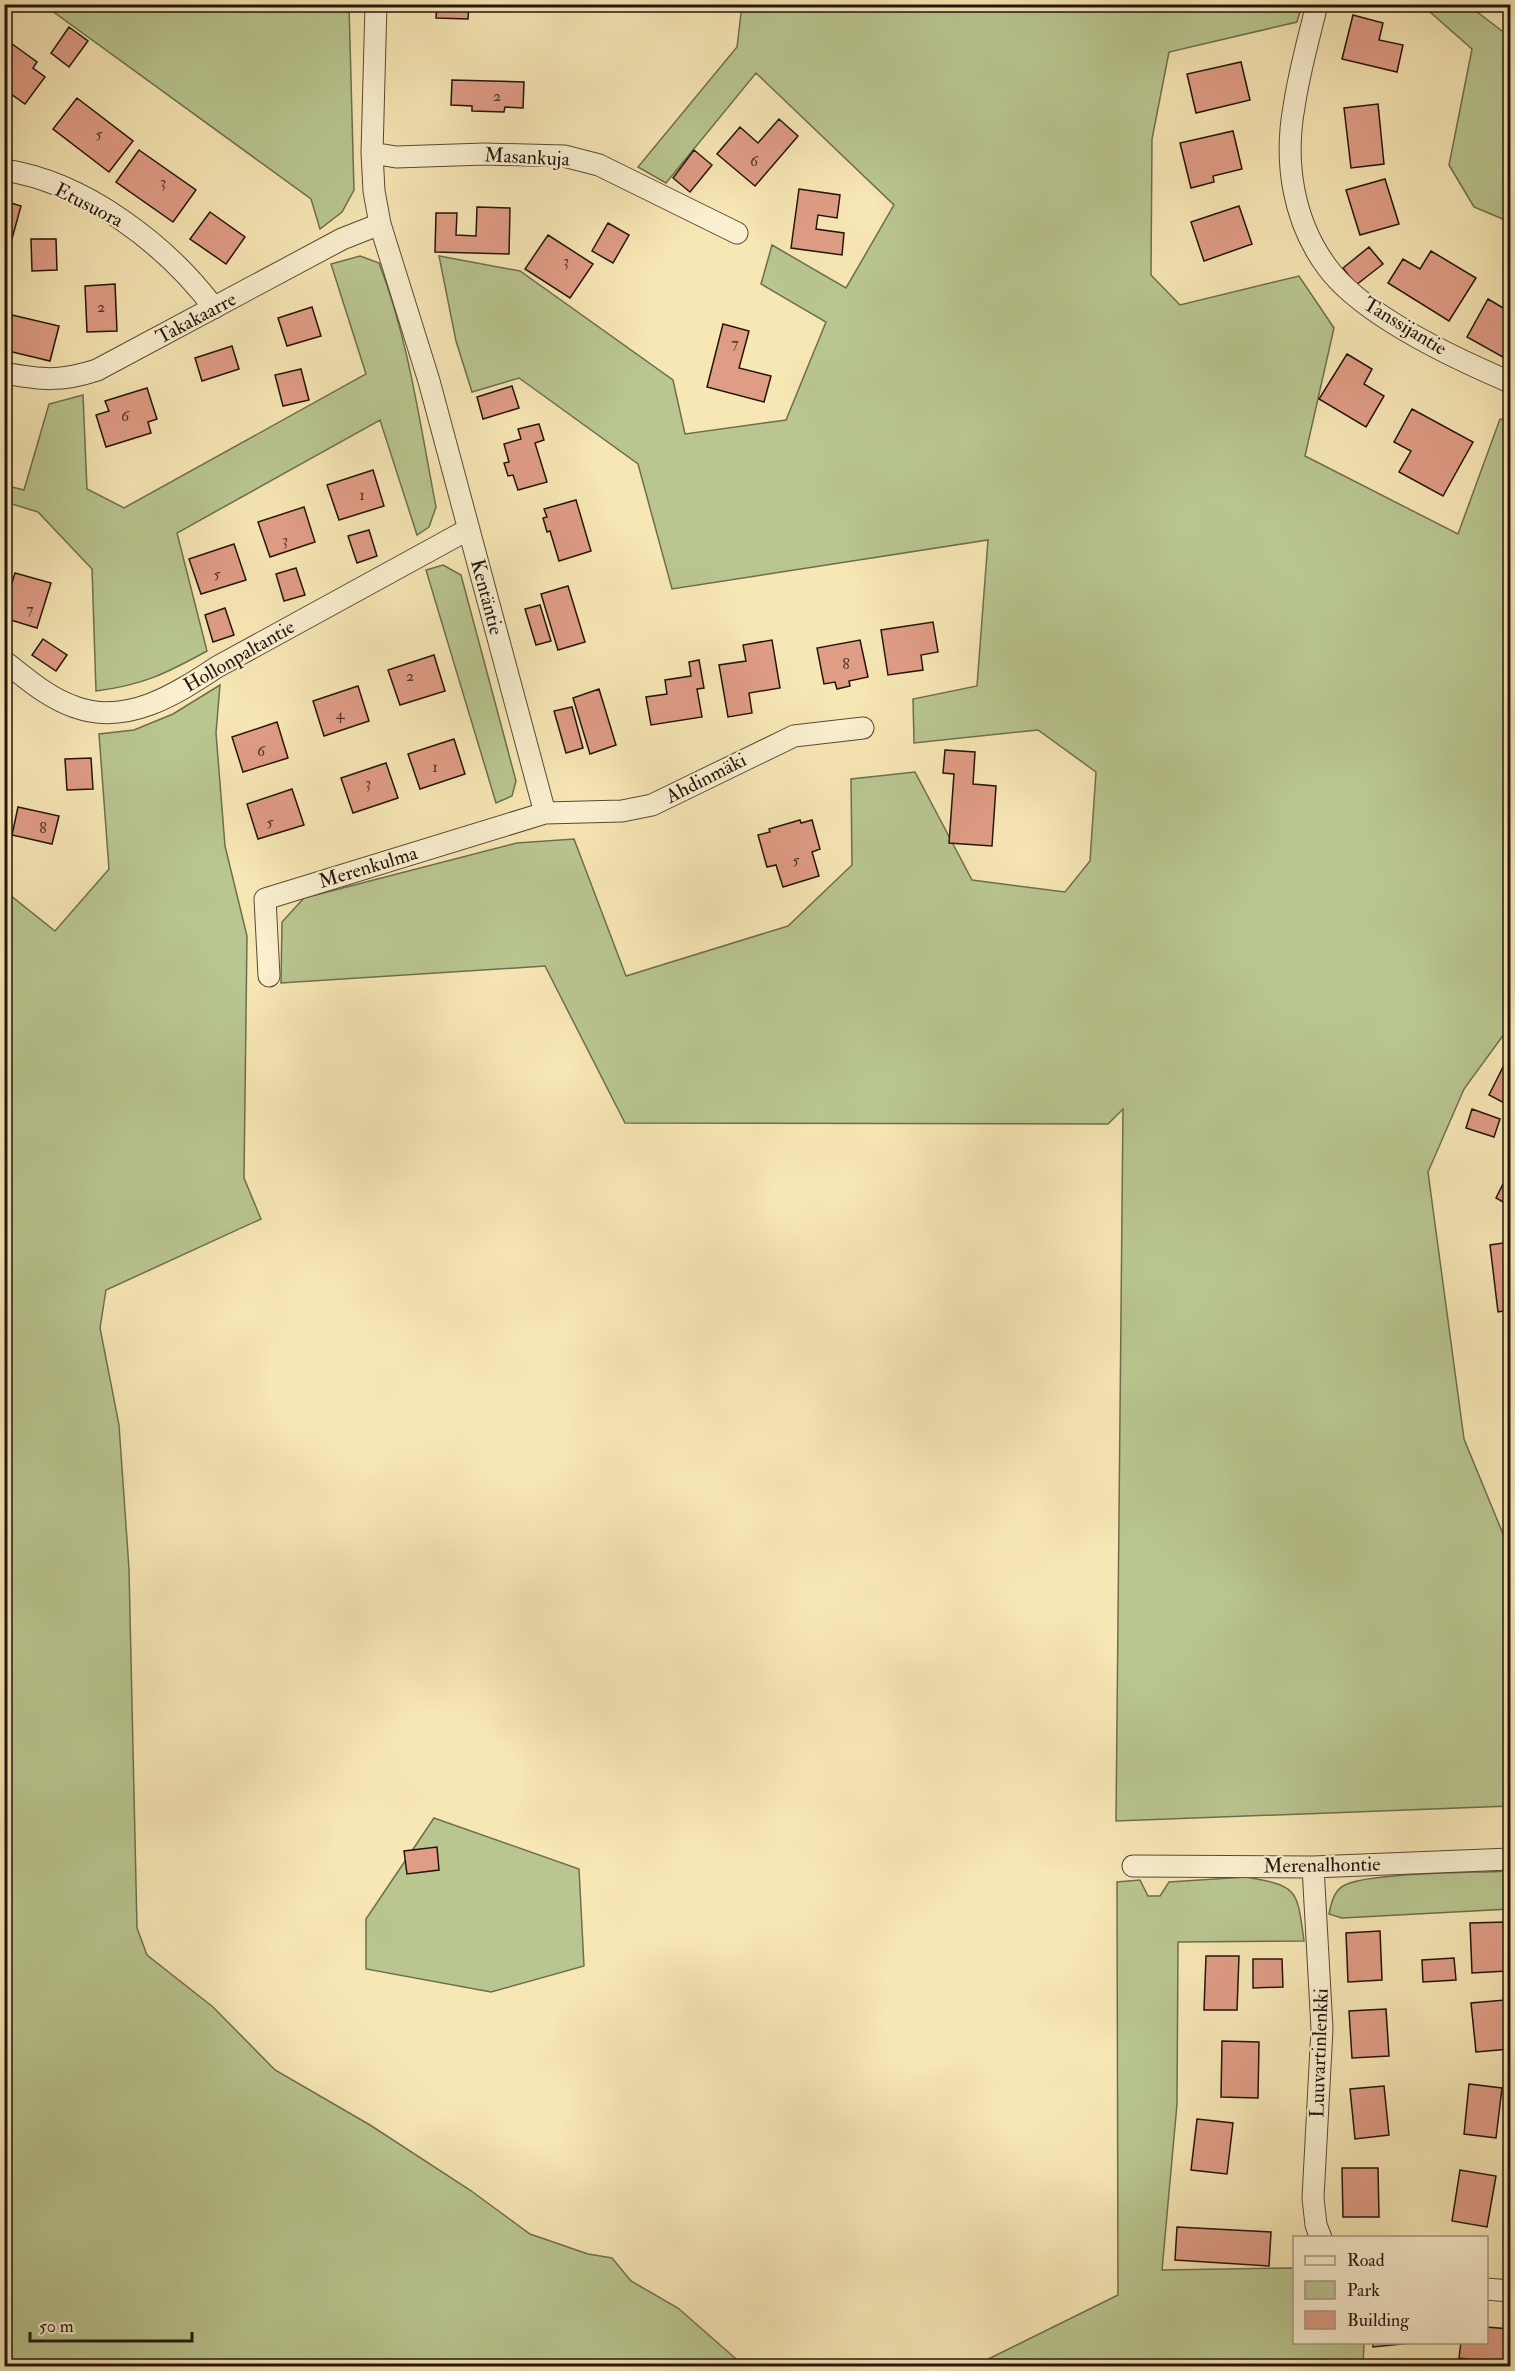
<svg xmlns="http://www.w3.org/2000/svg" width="1515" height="2371" font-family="'IM FELL Double Pica',serif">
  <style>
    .green { fill: #b9c690; stroke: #6e6e4e; stroke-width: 1.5 }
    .building { fill: #e09d86; stroke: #23150d; stroke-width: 1.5 }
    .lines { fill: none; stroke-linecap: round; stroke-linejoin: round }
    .street-casing { stroke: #584a37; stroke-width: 23 }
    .street { stroke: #faefcf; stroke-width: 21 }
    .labels { text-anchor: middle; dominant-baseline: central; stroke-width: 4.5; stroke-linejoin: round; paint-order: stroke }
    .number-label { font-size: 16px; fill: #52372b }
    .street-label { font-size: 20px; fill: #23150d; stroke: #faefcf }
  </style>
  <rect width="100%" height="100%" fill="#f7e7b5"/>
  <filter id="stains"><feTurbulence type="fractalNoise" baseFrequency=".00333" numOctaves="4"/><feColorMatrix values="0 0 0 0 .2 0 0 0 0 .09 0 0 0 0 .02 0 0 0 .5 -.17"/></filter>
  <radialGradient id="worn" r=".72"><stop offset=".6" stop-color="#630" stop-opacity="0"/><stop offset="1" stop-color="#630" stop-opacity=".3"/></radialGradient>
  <path class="green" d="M44,5H349L354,190L342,212L320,229L311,199Z
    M742,5H1302L1297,22L1169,52L1152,139L1151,275L1180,305L1299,276L1334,328L1305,456L1458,534L1500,419L1510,421V1026L1464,1089L1428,1172L1464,1439L1510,1551V1806L1116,1821L1123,1109L1108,1124L625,1123L545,966L281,983L282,922L304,898L517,843L574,839L626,976L788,926L852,865L851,779L915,772L972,880L1065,892L1090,861L1096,772L1038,730L914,743L913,699L977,686L988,540L672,589L638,464L519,378L472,392L456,341L439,256L520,271L673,380L685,434L786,420L826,322L761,284L772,245L846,288L894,205L756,73L666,183L638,167L737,47Z
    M1422,5H1468L1510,37V222L1474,207L1449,165L1472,49Z
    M360,256L379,263C409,341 420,425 436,507L429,527L417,535L380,420L177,533L207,651C165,674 143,685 96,691L92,569L38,512L5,502L4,485L24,490L49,404L83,395L87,489L124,508L366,374L331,264Z
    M443,565L461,575L516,781L512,796L496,803L426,570Z
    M220,685L216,733L225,846L247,936L244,1178L261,1219L106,1290L100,1328L119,1425L129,1569L137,1928L147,1955L213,2007L275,2070L370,2125L470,2190L530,2234L588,2254L612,2258L631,2281L678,2308L744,2366H5V873L10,895L55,931L109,869L99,734L134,730L173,714Z
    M434,1818L579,1869L584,1966L491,1992L366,1969V1919Z
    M1510,1871V1909L1342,1918L1329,1914C1331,1904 1334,1891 1343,1886C1365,1872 1479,1873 1510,1871Z
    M1246,1877C1299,1886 1297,1890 1304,1941L1178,1942L1177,2104L1162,2270L1294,2268V2342L1364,2343L1363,2366H974L1118,2295L1117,1882L1140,1880L1148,1896H1160L1169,1882Z"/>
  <path class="building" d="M437,4H469L468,19L436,18Z
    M1353,15L1383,23L1379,40L1403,45L1397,72L1342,59Z
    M69,27L88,41L69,67L51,53Z
    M8,41L37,62L33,68L45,77L25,104L4,89V45Z
    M1241,62L1250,100L1196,113L1187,74Z
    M452,80L524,82L523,108L505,107L504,112L472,111V106L451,105Z
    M77,98L133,141L109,172L53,129Z
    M1378,104L1384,164L1351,168L1344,108Z
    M779,119L798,136L755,186L717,154L740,127L758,143Z
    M1233,131L1242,169L1213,176L1214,182L1191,188L1180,143Z
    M139,150L196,190L173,222L116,182Z
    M694,150L712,165L690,192L673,178Z
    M1385,179L1399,224L1360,235L1346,190Z
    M799,189L840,195L837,218L818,215L816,229L844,233L842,255L791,248Z
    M4,201L21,206L8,253L4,252Z
    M1239,206L1252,244L1204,261L1191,222Z
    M477,207L510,208L509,254L435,252L436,213H457L456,235L476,236Z
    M210,212L245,237L226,264L190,239Z
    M608,223L629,235L613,263L592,251Z
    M548,235L593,264L570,298L525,269Z
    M31,239H56L57,270L32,271Z
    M1369,247L1383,264L1356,285L1343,268Z
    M1431,251L1476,278L1449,321L1388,283L1403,259L1420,269Z
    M115,284L117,331L87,332L85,286Z
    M1488,299L1510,312V361L1467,337Z
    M312,307L321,336L287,346L278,318Z
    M12,315L59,326L50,361L4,350Z
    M723,324L749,331L739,368L771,376L764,402L707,387Z
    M232,346L239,369L202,381L195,358Z
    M1347,354L1372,369L1364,384L1384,396L1366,427L1319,399Z
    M301,369L309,400L283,406L275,375Z
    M512,386L519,408L483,419L477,397Z
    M147,388L157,419L148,422L151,433L106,447L96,415L109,411L105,401Z
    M1412,409L1473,442L1443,496L1399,472L1411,451L1394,442Z
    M539,424L544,440L535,443L547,482L518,490L513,475L508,476L504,463L509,462L504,444L521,439L518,429Z
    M373,470L384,506L339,520L327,485Z
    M576,500L591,551L559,561L550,531L547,532L543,518L547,517L544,509Z
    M304,507L315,542L270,557L258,522Z
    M369,530L377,556L357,563L348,536Z
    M234,544L246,580L201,594L189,559Z
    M296,568L305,595L284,601L276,574Z
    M15,573L51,583L37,628L4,618V609Z
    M568,586L585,642L558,650L541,594Z
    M540,605L551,641L536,645L525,609Z
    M225,608L234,635L213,642L205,615Z
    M933,622L938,652L921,655L923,670L888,675L881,630Z
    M43,639L67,655L56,671L32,655Z
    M772,640L780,688L749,693L752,713L728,717L719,665L746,661L743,645Z
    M860,640L868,677L849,681L850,686L837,689L835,682L824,684L817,648Z
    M434,655L445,691L400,705L388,670Z
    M699,660L704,688L697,689L702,717L651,725L646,697L667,694L665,680L691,676L689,662Z
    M358,686L369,721L324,736L313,701Z
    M599,689L616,745L590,754L573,698Z
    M572,707L583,748L566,753L554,711Z
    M277,722L288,758L243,772L232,737Z
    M454,739L465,774L420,789L408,754Z
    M945,750L975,752L973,784L996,786L992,846L949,843L954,774L943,773Z
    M91,758L93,789L67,790L65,759Z
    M386,763L398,798L353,813L341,778Z
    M292,789L304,825L258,839L247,804Z
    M18,807L59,816L52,844L12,835Z
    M800,820L801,823L812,820L820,849L812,852L819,876L783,887L776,865L767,867L758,835L770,832L769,829Z
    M1503,1067L1510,1071V1106L1489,1095Z
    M1472,1109L1500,1119L1494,1137L1466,1128Z
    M1510,1170V1206L1496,1198Z
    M1510,1242V1310L1498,1312L1490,1245Z
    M437,1847L439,1870L407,1874L404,1851Z
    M1506,1922L1507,1971L1472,1973L1470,1923Z
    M1380,1931L1382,1980L1348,1982L1346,1933Z
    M1206,1956H1239L1237,2010H1204Z
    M1454,1958L1456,1980L1423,1982L1422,1960Z
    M1253,1959H1282L1283,1987L1253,1988Z
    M1505,2000L1510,2049L1476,2052L1471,2003Z
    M1386,2009L1389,2056L1352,2058L1349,2011Z
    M1222,2041L1259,2042L1258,2098L1221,2097Z
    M1469,2084L1502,2088L1496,2138L1464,2134Z
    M1384,2086L1389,2135L1355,2139L1350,2089Z
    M1197,2119L1233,2123L1227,2174L1191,2170Z
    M1342,2168H1378L1379,2217H1343Z
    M1460,2170L1496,2176L1487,2227L1452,2221Z
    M1177,2227L1271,2232L1269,2266L1175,2260Z
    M1486,2327L1510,2329L1508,2364L1459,2358L1461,2342H1486Z
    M1373,2342H1422L1373,2347Z"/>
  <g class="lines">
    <defs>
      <path id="street" d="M376,4L372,153L374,191L380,224L429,381L545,813
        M1317,4C1309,38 1299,72 1294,107C1284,162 1293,221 1327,267C1362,315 1456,359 1510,382
        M372,153L396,157L485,154L564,156L599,165L737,233
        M4,170C85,182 167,245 214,308
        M4,373C41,380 61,382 97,370L342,239L380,224
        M4,661C26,678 48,698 75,707C127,726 176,694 217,667L469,529
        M269,976L265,899L545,813L622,811L652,805L794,736L863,728
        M1133,1866L1313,1867L1510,1859
        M1313,1867L1322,2029L1313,2198L1316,2225L1321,2238
        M1486,2289L1510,2291"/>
    </defs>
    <use href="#street" class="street-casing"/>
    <use href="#street" class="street"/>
  </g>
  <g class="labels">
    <g class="number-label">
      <text x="497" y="96">2</text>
      <text x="99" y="134">5</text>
      <text x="754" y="161">6</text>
      <text x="163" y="182">3</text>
      <text x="566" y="261">3</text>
      <text x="101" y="307">2</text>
      <text x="735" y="343">7</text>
      <text x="125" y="416">6</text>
      <text x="362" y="495">1</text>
      <text x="285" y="540">3</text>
      <text x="217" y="574">5</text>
      <text x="30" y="609">7</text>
      <text x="846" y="664">8</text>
      <text x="410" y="676">2</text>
      <text x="340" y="714">4</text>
      <text x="261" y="751">6</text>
      <text x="435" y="767">1</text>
      <text x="368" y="783">3</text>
      <text x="270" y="822">5</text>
      <text x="43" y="828">8</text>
      <text x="796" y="860">5</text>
    </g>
    <g class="street-label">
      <text transform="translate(527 157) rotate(3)">Masankuja</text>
      <text transform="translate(89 205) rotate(27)">Etusuora</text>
      <text transform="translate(196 318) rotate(-28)">Takakaarre</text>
      <text transform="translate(1405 326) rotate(31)">Tanssijantie</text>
      <text transform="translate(487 597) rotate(75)">Kentäntie</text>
      <text transform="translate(239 656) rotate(-30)">Hollonpaltantie</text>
      <text transform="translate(706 778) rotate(-27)">Ahdinmäki</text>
      <text transform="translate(368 867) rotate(-17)">Merenkulma</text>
      <text transform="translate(1322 1865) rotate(-1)">Merenalhontie</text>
      <text transform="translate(1319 2053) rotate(-88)">Luuvartinlenkki</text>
    </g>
  </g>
  <rect width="1515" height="2371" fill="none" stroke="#f7e7b5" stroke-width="24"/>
  <rect x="6" y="6" width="1503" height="2359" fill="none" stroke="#23150d" stroke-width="3"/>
  <rect x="12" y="12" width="1491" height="2347" fill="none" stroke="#23150d" stroke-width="1.5"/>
  <rect x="1293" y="2236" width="195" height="108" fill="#faefcf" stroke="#a49881" stroke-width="1.5"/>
  <rect x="1305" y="2256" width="30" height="9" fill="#faefcf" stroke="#a49881" stroke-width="1.5"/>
  <text x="1347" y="2266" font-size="18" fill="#23150d">Road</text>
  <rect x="1305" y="2281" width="30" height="18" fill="#b9c690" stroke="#a49881" stroke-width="1.5"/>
  <text x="1347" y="2296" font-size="18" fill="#23150d">Park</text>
  <rect x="1305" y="2311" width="30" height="18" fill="#e09d86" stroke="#a49881" stroke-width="1.5"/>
  <text x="1347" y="2326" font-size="18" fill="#23150d">Building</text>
  <path d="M30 2332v9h162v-9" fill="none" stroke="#23150d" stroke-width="3"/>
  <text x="39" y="2332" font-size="18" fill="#23150d" stroke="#faefcf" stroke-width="4.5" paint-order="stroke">50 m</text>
  <rect width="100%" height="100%" filter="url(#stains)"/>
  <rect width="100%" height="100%" fill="url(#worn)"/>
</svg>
